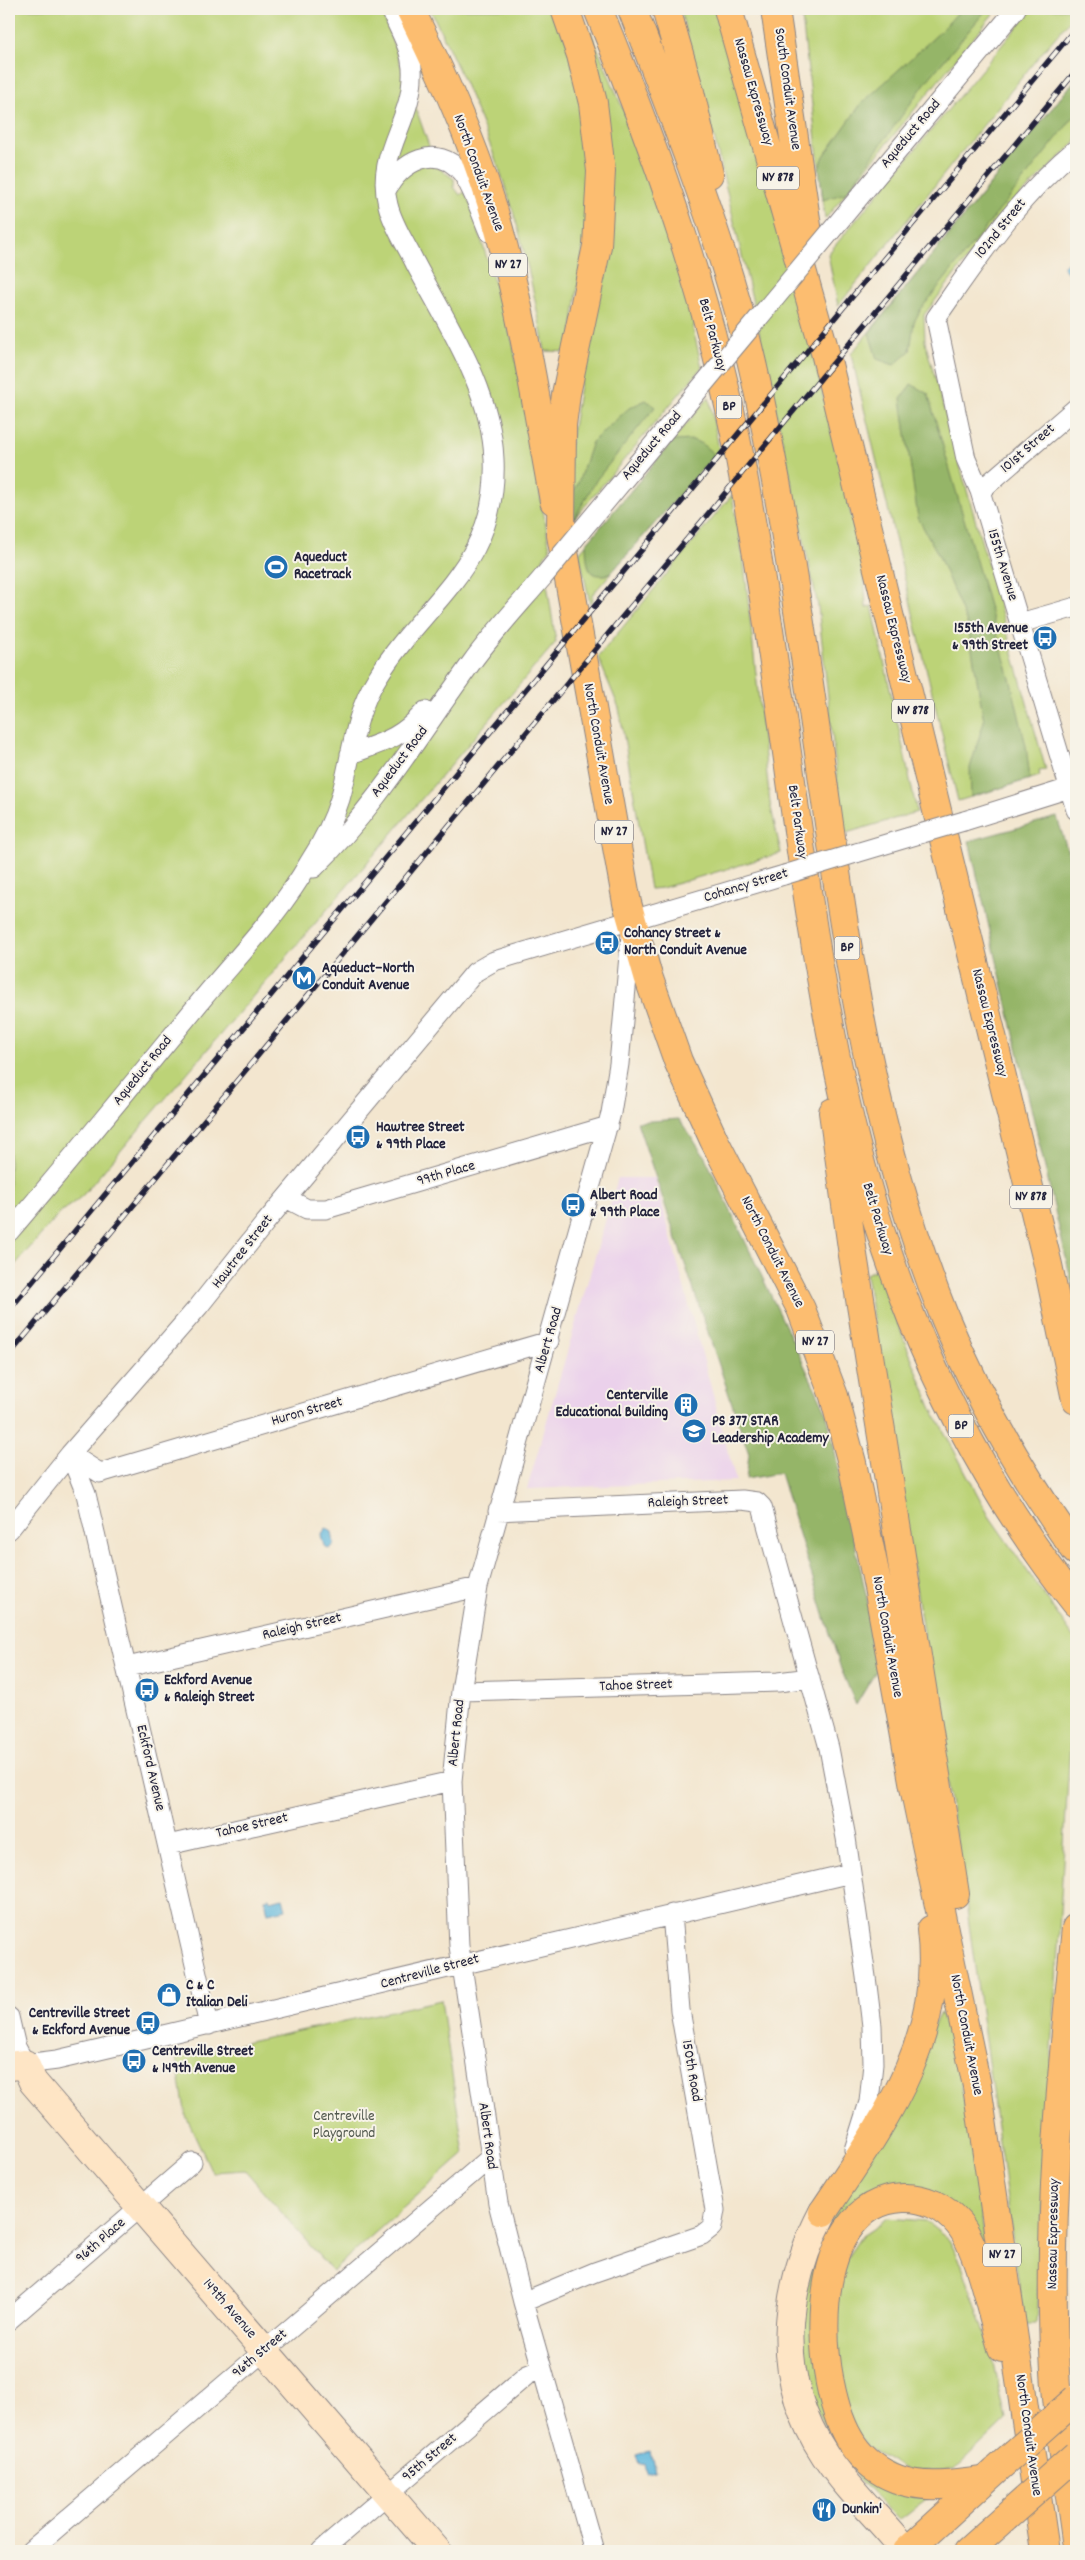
<svg xmlns="http://www.w3.org/2000/svg" width="1085" height="2560" font-family="Dekko,sans-serif">
  <style>
    .built { fill: #ebd1eb }
    .green { fill: #bcd377; stroke: #6f7a59 }
    .forest { fill: #95b568; stroke: #5c6c52 }
    .water { fill: #60b8dd; stroke: #416d8c }
    .lines { fill: none; stroke-linecap: round; stroke-linejoin: round }
    .street-casing { stroke: #8a8485; stroke-width: 21 }
    .secondary-casing { stroke: #8a8485; stroke-width: 30 }
    .primary-casing { stroke: #8a8485; stroke-width: 30 }
    .highway-casing { stroke: #8a8485; stroke-width: 30 }
    .street { stroke: #fff; stroke-width: 19 }
    .secondary { stroke: #fee5c5; stroke-width: 28 }
    .primary { stroke: #fcbd6f; stroke-width: 28 }
    .highway { stroke: #fcbd6f; stroke-width: 28 }
    .rail-casing { stroke: #22223b; stroke-width: 5.5 }
    .rail { stroke: #f7f3e8; stroke-width: 4; stroke-dasharray: 11; stroke-linecap: butt }
    .street-bridge-casing { stroke: #8a8485; stroke-width: 21; stroke-linecap: butt }
    .primary-bridge-casing { stroke: #8a8485; stroke-width: 30; stroke-linecap: butt }
    .street-bridge { stroke: #fff; stroke-width: 19 }
    .primary-bridge { stroke: #fcbd6f; stroke-width: 28 }
    .labels { text-anchor: middle; dominant-baseline: central; stroke-width: 4; stroke-linejoin: round; paint-order: stroke }
    .shield { fill: #f7f3e8; stroke: #62616f; stroke-width: 1 }
    .shield-label { font-size: 14px; font-weight: bold; fill: #22223b }
    .street-label { font-size: 15px; fill: #22223b; stroke: #f7f3e8 }
    .poi-label { font-size: 15px; font-weight: bold; fill: #22223b; stroke: #f7f3e8; text-anchor: start }
    .park-label { font-size: 15px; fill: #50574d; stroke: #f7f3e8 }
  </style>
  <rect width="100%" height="100%" fill="#f7f3e8"/>
  <filter id="ink" filterUnits="userSpaceOnUse"><feTurbulence type="fractalNoise" baseFrequency=".02" numOctaves="2"/><feDisplacementMap in="SourceGraphic" scale="10" xChannelSelector="R" yChannelSelector="G"/><feConvolveMatrix kernelMatrix="1 2 1 2 8 2 1 2 1" color-interpolation-filters="sRGB"/></filter>
  <filter id="wash" filterUnits="userSpaceOnUse"><feTurbulence type="fractalNoise" baseFrequency=".0096" numOctaves="4" result="noise"/><feDisplacementMap in="SourceGraphic" scale="20" xChannelSelector="R" yChannelSelector="G"/><feGaussianBlur stdDeviation="1.12" result="paint"/><feColorMatrix in="noise" values="0 0 0 0 0 0 0 0 0 0 0 0 0 0 0 0 0 1.4 0 .05"/><feComposite in="paint" operator="in"/></filter>
  <g filter="url(#wash)">
    <rect width="100%" height="100%" fill="#f3e6cf"/>
    <path class="built" d="M618,1178H655L736,1481L527,1489Z"/>
    <path class="green" d="M9,9H381L436,166L454,179V187L460,195L465,192L471,206L513,344L550,549L543,558L556,642L82,1196L58,1215L9,1272Z
      M430,9H559L595,161L569,352L545,351C535,298 524,243 507,192C486,129 459,68 430,9Z
      M680,9H717L803,311L864,570L866,608L872,606L917,812L843,834L818,606L751,294L715,141Z
      M801,9H997L825,219Z
      M1032,9H1076V13L1035,61L838,306L828,254Z
      M590,30L630,126L696,320L693,329L702,367L574,519L569,452L593,307L585,44Z
      M1076,79V142L1003,212L924,315L925,342L1046,770L1039,771L1040,776L958,801L851,354Z
      M709,397L719,449L592,595L593,600L590,603L579,553Z
      M732,495L744,563L770,803L781,853L662,888L650,889L619,708L598,657Z
      M876,1269L931,1407L989,1516L1076,1641L1036,2323H1024L965,1895L866,1274Z
      M441,2000L464,2154L332,2271L245,2170L212,2172L186,2116L176,2058Z
      M940,2013L957,2054L985,2241L978,2242L925,2191L881,2190L854,2204L829,2239L837,2436L934,2493L899,2520C881,2501 860,2482 845,2461C798,2394 796,2333 813,2256Z
      M888,2218L925,2221L949,2240L962,2265L993,2358L1006,2420L954,2470L908,2471L868,2448L846,2417L833,2347L835,2301L846,2259L862,2235Z"/>
    <path class="forest" d="M961,9H987L926,82L846,193L823,200L819,168L824,156L861,104L941,31Z
      M1076,79V114L921,309L914,322L910,351L894,365L877,359L869,333Z
      M911,384L928,394L1011,682L1026,746L1030,779L971,797L970,768L984,721L968,626L938,554L918,518L901,399Z
      M646,400L655,407L597,479L574,519L570,497L578,483L592,442L629,408Z
      M693,440L702,444L715,455L610,574C586,580 587,563 586,544L673,441Z
      M1057,817L1076,878V1301L969,841Z
      M679,1119L705,1157L826,1411L881,1663L856,1705L841,1669L780,1473L746,1479L749,1454L637,1122Z"/>
    <path class="water" d="M1076,255V274L1072,278L1063,267Z
      M326,1528L332,1532L334,1544L330,1549L324,1546L321,1535Z
      M269,1898L270,1901L283,1898L286,1909L268,1913L265,1899Z
      M650,2451L655,2471L646,2473L644,2464L639,2465L636,2455Z"/>
  </g>
  <g filter="url(#ink)">
    <g class="lines">
      <defs>
        <path id="street" d="M1076,149C1018,197 979,257 936,318L966,459L980,491L1076,810
          M386,191C400,162 437,142 462,173C474,190 481,214 489,232
          M856,201L1016,9
          M980,491L1076,408
          M581,531L637,464
          M1020,623L1076,607
          M350,754C384,742 400,739 425,711
          M964,821L1076,786
          M856,853L923,833
          M314,868C375,808 421,732 472,662C493,633 519,605 543,577
          M286,1198L307,1209H326L608,1126
          M9,1232C75,1155 139,1076 204,997C240,954 281,912 309,863C322,843 333,822 340,799C352,758 353,716 377,678C425,600 499,565 494,459C491,388 447,324 415,263C406,244 393,226 388,205C374,152 415,121 412,68C411,47 398,29 391,9
          M70,1454L86,1494L209,2025
          M70,1454L100,1473L549,1341
          M498,1511L742,1500L757,1502L762,1507L829,1748L846,1838L866,1977L872,2026L873,2064L869,2102L854,2150
          M9,1530L70,1454L199,1306L265,1223L475,972L494,961L784,875
          M127,1667L478,1587
          M461,1691L778,1682L810,1678
          M168,1845L452,1781
          M9,2017L16,2047L25,2064L57,2060L851,1873
          M523,2302L595,2272L702,2235L712,2227L715,2210L680,2010L672,1914
          M9,2320L192,2162
          M30,2551L490,2158
          M321,2551L527,2375L542,2369
          M594,2551L523,2302L498,2203L459,1946L452,1781L461,1691L478,1587L611,1113L619,1064L631,934"/>
        <path id="secondary" d="M9,2066L25,2064L33,2082L437,2551
          M823,2212C782,2291 774,2378 825,2455C848,2490 880,2519 906,2551"/>
        <path id="primary" d="M410,9C441,72 471,137 492,205C521,302 536,402 554,501
          M907,2551L995,2471
          M968,2551L1005,2518"/>
        <path id="highway" d="M565,9L581,55L593,103L601,171L597,246L566,394L562,425L561,535L627,903L648,976L678,1061L714,1140L801,1309L834,1396L852,1463L878,1587L915,1792L977,2086L1045,2551
          M598,9C658,155 711,304 740,459C762,576 779,693 795,810C820,982 846,1156 912,1319C953,1421 1008,1517 1076,1603
          M632,9C670,107 709,206 738,308C751,355 761,402 770,450C792,562 808,675 824,788C849,968 876,1148 945,1318C979,1401 1024,1478 1076,1551
          M666,9L690,92L709,174
          M728,9L824,348L1048,1265L1076,1400
          M775,9L808,233
          M833,1112L853,1255L955,1894
          M1076,1928C1061,2075 1047,2223 1055,2371C1058,2428 1069,2484 1076,2540
          M823,2212C881,2125 945,2041 931,1930
          M983,2481C955,2484 925,2490 897,2479C880,2473 863,2460 853,2445C813,2387 803,2202 903,2198C924,2197 945,2207 959,2224C979,2248 992,2315 1002,2348"/>
      </defs>
      <use href="#street" class="street-casing"/>
      <use href="#secondary" class="secondary-casing"/>
      <use href="#primary" class="primary-casing"/>
      <use href="#highway" class="highway-casing"/>
      <use href="#street" class="street"/>
      <use href="#secondary" class="secondary"/>
      <use href="#primary" class="primary"/>
      <use href="#highway" class="highway"/>
      <defs>
        <path id="rail" d="M9,1310L1076,28
          M9,1355L1076,71"/>
      </defs>
      <use href="#rail" class="rail-casing"/>
      <use href="#rail" class="rail"/>
      <defs>
        <path id="street-bridge" d="M637,464L856,201
          M543,577L581,531
          M923,833L964,821
          M784,875L856,853"/>
        <path id="primary-bridge" d="M997,2469L1076,2399
          M1005,2518L1076,2455"/>
      </defs>
      <use href="#street-bridge" class="street-bridge-casing"/>
      <use href="#primary-bridge" class="primary-bridge-casing"/>
      <use href="#street-bridge" class="street-bridge"/>
      <use href="#primary-bridge" class="primary-bridge"/>
    </g>
  </g>
  <defs>
    <symbol id="stadium-disc" viewBox="-11 -11 22 22"><circle r="9.5" fill="#1f6fb2" stroke="#f7f3e8"/><path d="M0-5a6.5 5 0 1 0 0 10a6.5 5 0 1 0 0-10ZM-3.5-1.8h7v3.6h-7Z" fill="#fff"/></symbol>
    <symbol id="bus-disc" viewBox="-11 -11 22 22"><circle r="9.5" fill="#1f6fb2" stroke="#f7f3e8"/><path d="M-5-6H5V4H4V6H2V4H-2V6H-4V4H-5ZM-3.5-4V0h7V-4ZM-3.5 1.2v1.5H-2V1.2ZM2 1.2v1.5H3.5V1.2Z" fill="#fff"/></symbol>
    <symbol id="metro-disc" viewBox="-11 -11 22 22"><circle r="9.5" fill="#1f6fb2" stroke="#f7f3e8"/><path d="M-5.5 5V-5H-3L0 0L3-5H5.5V5H3V-.5L0 4L-3-.5V5Z" fill="#fff"/></symbol>
    <symbol id="building-disc" viewBox="-11 -11 22 22"><circle r="9.5" fill="#1f6fb2" stroke="#f7f3e8"/><path d="M-4-6H4V6H1V3H-1V6H-4ZM-2.5-4.3h1.7v1.8h-1.7ZM.8-4.3h1.7v1.8H.8ZM-2.5-1h1.7V.8h-1.7ZM.8-1h1.7V.8H.8Z" fill="#fff"/></symbol>
    <symbol id="school-disc" viewBox="-11 -11 22 22"><circle r="9.5" fill="#1f6fb2" stroke="#f7f3e8"/><path d="M0-5L7-2L0 1L-7-2ZM-4 1L0 2.5L4 1V4Q0 6-4 4Z" fill="#fff"/></symbol>
    <symbol id="shop-disc" viewBox="-11 -11 22 22"><circle r="9.5" fill="#1f6fb2" stroke="#f7f3e8"/><path d="M-5-2.5h2.3a2.7 3.5 0 0 1 5.4 0H5L5.5 6h-11ZM-1.5-2.5h3a1.5 2.3 0 0 0-3 0Z" fill="#fff"/></symbol>
    <symbol id="restaurant-disc" viewBox="-11 -11 22 22"><circle r="9.5" fill="#1f6fb2" stroke="#f7f3e8"/><path d="M-5-6h1v4h1v-4h1v4h1v-4h1v5L-1.5 .5V6h-2V.5L-5-1ZM5-6V6H3V1.5H1.5Q1.5-4 5-6Z" fill="#fff"/></symbol>
  </defs>
  <g fill-rule="evenodd">
    <use href="#stadium-disc" x="262" y="553" width="28" height="28"/>
    <use href="#bus-disc" x="1031" y="624" width="28" height="28"/>
    <use href="#bus-disc" x="593" y="929" width="28" height="28"/>
    <use href="#metro-disc" x="290" y="964" width="28" height="28"/>
    <use href="#bus-disc" x="344" y="1123" width="28" height="28"/>
    <use href="#bus-disc" x="559" y="1191" width="28" height="28"/>
    <use href="#building-disc" x="672" y="1391" width="28" height="28"/>
    <use href="#school-disc" x="680" y="1417" width="28" height="28"/>
    <use href="#bus-disc" x="133" y="1676" width="28" height="28"/>
    <use href="#shop-disc" x="155" y="1981" width="28" height="28"/>
    <use href="#bus-disc" x="134" y="2009" width="28" height="28"/>
    <use href="#bus-disc" x="120" y="2047" width="28" height="28"/>
    <use href="#restaurant-disc" x="810" y="2496" width="28" height="28"/>
  </g>
  <g class="labels">
    <g class="shield">
      <rect x="757" y="166.5" width="42" height="23" rx="4"/>
      <rect x="489" y="253.5" width="38" height="23" rx="4"/>
      <rect x="716.5" y="395.5" width="25" height="23" rx="4"/>
      <rect x="892" y="699.5" width="42" height="23" rx="4"/>
      <rect x="595" y="820.5" width="38" height="23" rx="4"/>
      <rect x="834.5" y="936.5" width="25" height="23" rx="4"/>
      <rect x="1010" y="1185.5" width="42" height="23" rx="4"/>
      <rect x="796" y="1330.5" width="38" height="23" rx="4"/>
      <rect x="948.5" y="1414.5" width="25" height="23" rx="4"/>
      <rect x="983" y="2243.5" width="38" height="23" rx="4"/>
    </g>
    <g class="shield-label">
      <text x="778" y="178">NY 878</text>
      <text x="508" y="265">NY 27</text>
      <text x="729" y="407">BP</text>
      <text x="913" y="711">NY 878</text>
      <text x="614" y="832">NY 27</text>
      <text x="847" y="948">BP</text>
      <text x="1031" y="1197">NY 878</text>
      <text x="815" y="1342">NY 27</text>
      <text x="961" y="1426">BP</text>
      <text x="1002" y="2255">NY 27</text>
    </g>
    <g class="street-label">
      <text transform="translate(787 89) rotate(82)">South Conduit Avenue</text>
      <text transform="translate(753 92) rotate(74)">Nassau Expressway</text>
      <text transform="translate(911 134) rotate(-50)">Aqueduct Road</text>
      <text transform="translate(478 173) rotate(70)">North Conduit Avenue</text>
      <text transform="translate(1001 229) rotate(-51)">102nd Street</text>
      <text transform="translate(712 335) rotate(75)">Belt Parkway</text>
      <text transform="translate(652 446) rotate(-50)">Aqueduct Road</text>
      <text transform="translate(1028 449) rotate(-41)">101st Street</text>
      <text transform="translate(1002 565) rotate(73)">155th Avenue</text>
      <text transform="translate(893 629) rotate(76)">Nassau Expressway</text>
      <text transform="translate(598 744) rotate(80)">North Conduit Avenue</text>
      <text transform="translate(400 762) rotate(-53)">Aqueduct Road</text>
      <text transform="translate(797 822) rotate(82)">Belt Parkway</text>
      <text transform="translate(746 886) rotate(-17)">Cohancy Street</text>
      <text transform="translate(989 1023) rotate(76)">Nassau Expressway</text>
      <text transform="translate(143 1071) rotate(-51)">Aqueduct Road</text>
      <text transform="translate(446 1174) rotate(-16)">99th Place</text>
      <text transform="translate(877 1219) rotate(73)">Belt Parkway</text>
      <text transform="translate(243 1252) rotate(-52)">Hawtree Street</text>
      <text transform="translate(772 1252) rotate(63)">North Conduit Avenue</text>
      <text transform="translate(549 1340) rotate(-74)">Albert Road</text>
      <text transform="translate(307 1412) rotate(-16)">Huron Street</text>
      <text transform="translate(688 1502) rotate(-2)">Raleigh Street</text>
      <text transform="translate(302 1627) rotate(-13)">Raleigh Street</text>
      <text transform="translate(887 1637) rotate(80)">North Conduit Avenue</text>
      <text transform="translate(636 1686) rotate(-2)">Tahoe Street</text>
      <text transform="translate(457 1733) rotate(-84)">Albert Road</text>
      <text transform="translate(150 1768) rotate(77)">Eckford Avenue</text>
      <text transform="translate(252 1826) rotate(-13)">Tahoe Street</text>
      <text transform="translate(430 1972) rotate(-15)">Centreville Street</text>
      <text transform="translate(966 2035) rotate(79)">North Conduit Avenue</text>
      <text transform="translate(691 2071) rotate(80)">150th Road</text>
      <text transform="translate(487 2136) rotate(82)">Albert Road</text>
      <text transform="translate(1054 2234) rotate(-89)">Nassau Expressway</text>
      <text transform="translate(101 2241) rotate(-41)">96th Place</text>
      <text transform="translate(229 2309) rotate(49)">149th Avenue</text>
      <text transform="translate(260 2354) rotate(-40)">96th Street</text>
      <text transform="translate(1028 2435) rotate(82)">North Conduit Avenue</text>
      <text transform="translate(430 2458) rotate(-40)">95th Street</text>
    </g>
    <g class="poi-label">
      <text x="294" y="558">Aqueduct<tspan x="294" dy="17">Racetrack</tspan></text>
      <text x="1028" y="629" text-anchor="end">155th Avenue<tspan x="1028" dy="17">&amp; 99th Street</tspan></text>
      <text x="624" y="934">Cohancy Street &amp;<tspan x="624" dy="17">North Conduit Avenue</tspan></text>
      <text x="322" y="969">Aqueduct–North<tspan x="322" dy="17">Conduit Avenue</tspan></text>
      <text x="376" y="1128">Hawtree Street<tspan x="376" dy="17">&amp; 99th Place</tspan></text>
      <text x="590" y="1196">Albert Road<tspan x="590" dy="17">&amp; 99th Place</tspan></text>
      <text x="668" y="1396" text-anchor="end">Centerville<tspan x="668" dy="17">Educational Building</tspan></text>
      <text x="712" y="1422">PS 377 STAR<tspan x="712" dy="17">Leadership Academy</tspan></text>
      <text x="164" y="1681">Eckford Avenue<tspan x="164" dy="17">&amp; Raleigh Street</tspan></text>
      <text x="186" y="1986">C &amp; C<tspan x="186" dy="17">Italian Deli</tspan></text>
      <text x="130" y="2014" text-anchor="end">Centreville Street<tspan x="130" dy="17">&amp; Eckford Avenue</tspan></text>
      <text x="152" y="2052">Centreville Street<tspan x="152" dy="17">&amp; 149th Avenue</tspan></text>
      <text x="842" y="2510">Dunkin'</text>
    </g>
    <g class="park-label">
      <text x="344" y="2117">Centreville<tspan x="344" dy="17">Playground</tspan></text>
    </g>
  </g>
  <rect width="1085" height="2560" fill="none" stroke="#f7f3e8" stroke-width="30"/>
</svg>
